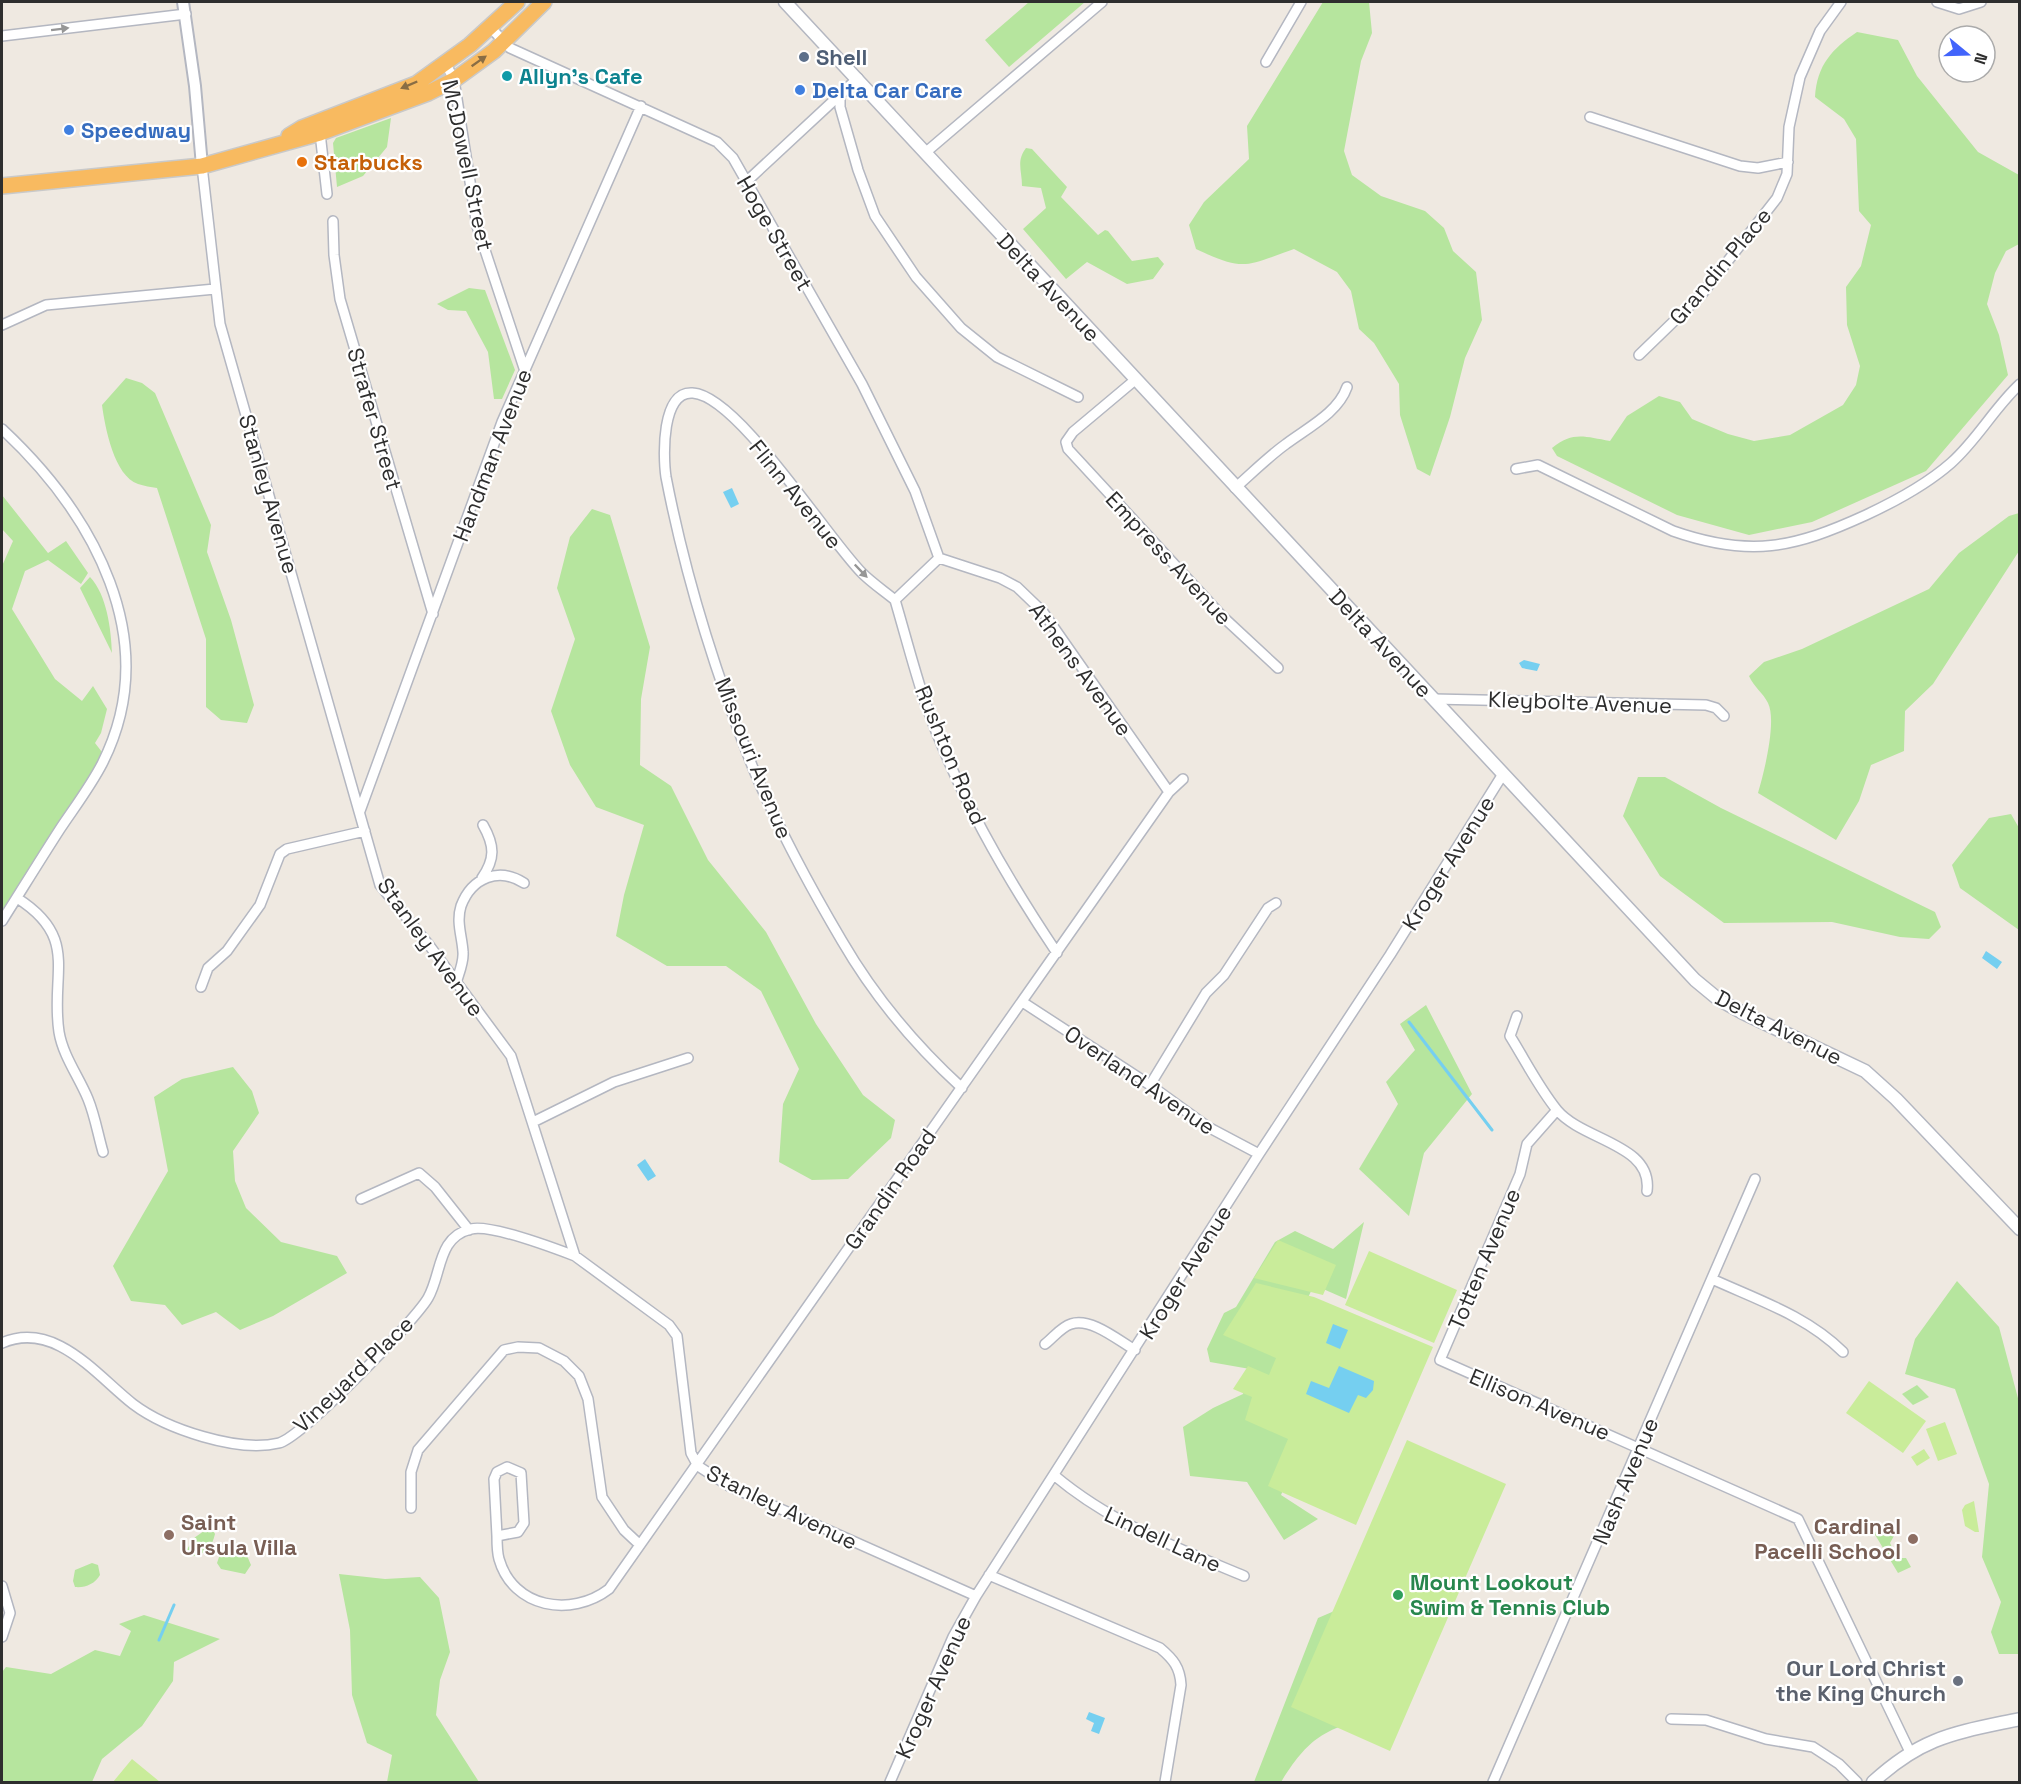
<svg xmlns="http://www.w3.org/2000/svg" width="2021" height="1784" font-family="'Space Grotesk',sans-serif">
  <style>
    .green { fill: #b6e59e }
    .pitch { fill: #c9ec9a }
    .water { fill: #75cff0 }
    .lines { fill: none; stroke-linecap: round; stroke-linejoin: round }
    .stream { stroke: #75cff0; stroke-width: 3 }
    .minor-casing { stroke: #b4b7c1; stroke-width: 12 }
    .tertiary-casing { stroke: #b4b7c1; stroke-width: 14 }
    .secondary-casing { stroke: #b4b7c1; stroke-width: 15 }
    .trunk-casing { stroke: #c9c9c9; stroke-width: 18 }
    .minor { stroke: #fff; stroke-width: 9 }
    .tertiary { stroke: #fff; stroke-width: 10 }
    .secondary { stroke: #fff; stroke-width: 12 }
    .trunk { stroke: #f8ba60; stroke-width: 15 }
    .oneway { fill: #969696 }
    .oneway2 { fill: #896d44 }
    .service-dot { fill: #5c6f8a; stroke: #fff; stroke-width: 2 }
    .culture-dot { fill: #0f9aa8; stroke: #fff; stroke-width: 2 }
    .shop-dot { fill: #3f7fe0; stroke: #fff; stroke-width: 2 }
    .food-dot { fill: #e8710a; stroke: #fff; stroke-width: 2 }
    .education-dot { fill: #8d6e63; stroke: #fff; stroke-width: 2 }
    .leisure-dot { fill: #2e9e5b; stroke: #fff; stroke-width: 2 }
    .worship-dot { fill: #6b7280; stroke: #fff; stroke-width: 2 }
    .labels { text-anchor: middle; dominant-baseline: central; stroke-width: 4.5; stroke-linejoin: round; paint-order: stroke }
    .service-label { font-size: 22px; font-weight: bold; fill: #4e5e75; stroke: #fff; text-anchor: start }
    .culture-label { font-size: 22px; font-weight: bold; fill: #0d838f; stroke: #fff; text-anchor: start }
    .shop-label { font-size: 22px; font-weight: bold; fill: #366cbe; stroke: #fff; text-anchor: start }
    .food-label { font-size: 22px; font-weight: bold; fill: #c56008; stroke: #fff; text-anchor: start }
    .street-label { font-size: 22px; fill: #2e2e2e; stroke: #fff }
    .education-label { font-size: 22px; font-weight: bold; fill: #785e54; stroke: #fff; text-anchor: start }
    .leisure-label { font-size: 22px; font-weight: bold; fill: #27864d; stroke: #fff; text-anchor: start }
    .worship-label { font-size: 22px; font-weight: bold; fill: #5b616d; stroke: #fff; text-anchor: end }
  </style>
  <rect width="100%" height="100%" fill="#efe9e1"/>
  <path class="green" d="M1029,2H1085L1009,67L985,40Z
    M1323,2H1369L1372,33L1361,61L1344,151L1352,175L1381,196L1425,211L1444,228L1453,251L1476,272L1482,320L1465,358L1450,417L1430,476L1417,469L1400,415L1399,384L1374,343L1359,329L1351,291L1337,272L1294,249C1245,266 1245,272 1196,249L1189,225L1204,202L1249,159L1247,126Z
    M1857,32L1898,40L1917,76L1978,152L2019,175V244L2006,251L1995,273L1987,304L1999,335L2008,375L1926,471L1812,522L1749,535L1677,515L1557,456L1552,448C1573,431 1585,437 1610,441L1627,416L1659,396L1680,402L1692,419L1728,434L1754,441L1790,435L1843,405L1856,385L1860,366L1847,325L1846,287L1861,266L1871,225L1859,211L1856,139L1844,119L1815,97C1817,65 1832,49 1857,32Z
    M391,118L387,147L363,176L337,187L333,143L336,138Z
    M1026,148L1032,149L1067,187L1061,197L1098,235L1105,230L1108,231L1132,261L1158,257L1164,264L1153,279L1127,284L1087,262L1066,279L1023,229L1046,208L1041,188L1022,186C1022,171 1016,161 1026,148Z
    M469,288L485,290L515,370L502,399H494L488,352L466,311L448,310L437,304Z
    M126,378L142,383L155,393L211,525L207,552L231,620L254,705L247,723L221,720L206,707V639L157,488C151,487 144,486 138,484C114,476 105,427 102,405Z
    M2,495L48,553L66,541L88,573L81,584L48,560L25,571L12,609L55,679L82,701L93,686L107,709L101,733L95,743L105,756L2,921V566L13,541L2,529Z
    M592,509L610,515L650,647L641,699L640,765L671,786L708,860L766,932L816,1024L863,1095L895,1120L891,1138L848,1179L812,1180L779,1162L783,1104L799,1069L761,991L726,966H667L616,936L624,895L644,825L596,807L570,765L551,711L575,639L557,588L570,537Z
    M2019,513V551L1933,684L1905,711L1904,751L1871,765L1859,801L1836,840L1758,793C1764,773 1777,721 1768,703C1763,693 1754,687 1749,676L1764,662L1802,649L1929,589L1959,553L2009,516Z
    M90,577C107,595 111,629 112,653L80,588Z
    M1638,777H1665L1721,808L1935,912L1941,927L1929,939L1900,937L1832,922L1724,923L1660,876L1623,816Z
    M2011,814L2019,828V930L1960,888L1952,865L1989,818Z
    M1426,1005L1472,1094L1424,1153L1409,1216L1359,1169L1398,1104L1386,1082L1415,1050L1400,1024Z
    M233,1067L252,1091L259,1113L233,1151L235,1181L246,1208L281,1242L337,1256L347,1273L273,1316L240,1330L216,1312L182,1325L165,1305L131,1301L113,1266L168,1171L154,1097L182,1079Z
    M1364,1222L1346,1299L1314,1285L1303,1308L1293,1357L1302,1447L1281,1495L1318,1519L1284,1540L1247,1482L1190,1476L1183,1427L1213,1408L1243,1394L1250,1369L1210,1362L1207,1349L1224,1313L1236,1307L1275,1242L1295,1231L1333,1249Z
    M1957,1281L1999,1327L2019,1402V1654H1999L1991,1632L2001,1602L1982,1557L1989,1484L1955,1389L1905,1374L1915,1339Z
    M1917,1385L1929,1397L1913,1405L1902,1394Z
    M1891,1525L1895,1534L1890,1543L1897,1558H1906L1911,1567L1898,1573L1874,1533Z
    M211,1526L215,1534C212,1547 206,1554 193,1556L186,1551L194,1538Z
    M228,1547L245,1551L251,1565L245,1574L221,1569L217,1563L220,1554Z
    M92,1563L98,1565L100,1575C95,1584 85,1588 75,1587L73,1581L75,1570Z
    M339,1574L385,1579L420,1577L439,1598L450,1652L440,1680L436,1715L479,1782H387L392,1755L367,1743L352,1695L350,1630Z
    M1339,1609L1379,1713C1325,1731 1312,1733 1281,1782H1254L1318,1618Z
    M144,1615L220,1639L174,1662L173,1681L142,1726L102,1759L92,1782H2V1672L6,1667L51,1674L95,1650L120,1656L131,1631L119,1624Z"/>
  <path class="pitch" d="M1278,1240L1336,1265L1323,1295L1254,1278Z
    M1369,1251L1457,1290L1434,1343L1345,1305Z
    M1256,1283L1314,1297L1433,1347L1356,1525L1268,1486L1288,1439L1245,1420L1252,1397L1233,1389L1248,1366L1269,1375L1276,1358L1223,1335Z
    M1869,1381L1926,1421L1903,1453L1846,1413Z
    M1945,1422L1957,1454L1938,1461L1926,1429Z
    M1407,1440L1506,1484L1390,1751L1291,1707Z
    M1924,1449L1930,1458L1917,1466L1911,1457Z
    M1974,1501L1979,1532H1975L1965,1526L1962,1510L1965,1505Z
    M132,1759L160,1782H113Z"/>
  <path class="water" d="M732,488L739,504L731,508L723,492Z
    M1524,660L1540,664L1537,671L1522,668L1519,663Z
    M1986,951L2002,962L1997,969L1982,958Z
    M645,1159L656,1176L648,1181L637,1165Z
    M1333,1324L1348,1330L1340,1349L1326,1343Z
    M1339,1366L1374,1381L1373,1390L1366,1398L1358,1395L1349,1413L1306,1394L1311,1381L1329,1388Z
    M1089,1712L1105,1718L1099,1734L1091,1731L1094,1723L1086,1719Z"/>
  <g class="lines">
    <path class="stream" d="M1409,1022L1492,1130
      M159,1640L174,1605"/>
    <defs>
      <path id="minor" d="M1937,2L1959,9L1981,2
        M490,27L510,48L717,142L733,158L862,384L915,491L939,558
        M2,36L186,14
        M1266,62L1301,2
        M446,64L454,80L477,226L524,368
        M840,95V107L858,170L875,216L916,277L961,328L997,357L1078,397
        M1590,117L1740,166L1758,168L1788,162
        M320,133L327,194
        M925,153L1102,2
        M202,166L220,324L380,885L429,945L511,1056L575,1256L669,1325L677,1336L691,1453L698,1466L729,1486L976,1596
        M746,182L858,78
        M333,221L334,255L340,299L433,614
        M2,325L46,305L215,289
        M1639,355L1702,294L1777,198L1787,174L1789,127L1800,77L1820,31L1841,2
        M1135,380L1073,432L1066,442L1068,449L1222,616L1278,668
        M2,429C93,514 165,640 102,764C90,787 74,808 60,829C40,860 21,891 2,921
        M1516,469L1538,465L1673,531C1750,558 1794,548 1866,515C1896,501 1926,485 1951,463C1978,439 1994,408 2020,384
        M1235,488C1252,473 1268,457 1286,444C1307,428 1338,413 1347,387
        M939,558L895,600C905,634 914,669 925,702C957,792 1004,874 1057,953
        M939,558L1000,578L1017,587L1043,612L1169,792
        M895,600C884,591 872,583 862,573C827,538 738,396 693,393C661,390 663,457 666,477C685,575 716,675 753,768C778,828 809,885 842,941C874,996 916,1046 962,1088
        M1433,699L1706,705L1716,708L1724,716
        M360,811L502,422L641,106
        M482,878C495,859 495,846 483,825
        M17,898C80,938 50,973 59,1032C63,1056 79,1077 88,1099C95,1116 98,1135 103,1152
        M456,983C459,973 464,962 463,952C462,936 456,922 461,906C472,877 499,867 524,883
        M201,987L208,968L227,951L260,905L280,854L287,849L365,831
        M1024,1003L1150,1085L1208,1127L1259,1154
        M1517,1016L1510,1036C1525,1060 1539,1088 1557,1110C1583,1141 1653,1144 1647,1191
        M1150,1085L1206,993L1224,975L1268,908L1276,903
        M1557,1110L1527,1144L1520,1174L1440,1360L1798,1519L1910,1752
        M533,1122L614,1082L688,1058
        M361,1199L419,1173L435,1187L469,1230
        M1712,1279C1758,1300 1807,1316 1843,1352
        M2,1343C55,1320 96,1375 133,1404C166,1429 238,1453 279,1443C302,1437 414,1322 428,1298C442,1274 437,1237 471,1229C491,1224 554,1248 575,1256
        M1045,1344C1053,1338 1061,1327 1071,1324C1091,1317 1119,1341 1135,1350
        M507,1467L521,1473L524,1523L518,1532L497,1536L494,1479L497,1472Z
        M1055,1476C1111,1523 1177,1548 1244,1576
        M411,1508V1472L418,1450L504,1350L518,1347L539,1348L564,1361L579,1376L588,1399L602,1497L624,1530L640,1545
        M497,1536C497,1543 497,1552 499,1559C513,1608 571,1618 609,1589C797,1324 983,1058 1169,792L1183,779
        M989,1575L1160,1648C1173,1659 1180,1667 1181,1685L1165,1782
        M2,1586L10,1613L2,1637
        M1671,1719L1706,1720L1766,1739L1813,1747L1839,1764L1857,1782
        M890,1782L953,1637L976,1596L1259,1154L1390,955L1503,774
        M1493,1782L1755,1179"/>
      <path id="tertiary" d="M183,2L195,86L202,166"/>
      <path id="secondary" d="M785,2L1695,980L1718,999L1743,1013L1865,1071L1896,1099L2020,1229
        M1873,1782C1923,1736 1955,1733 2020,1719"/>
      <path id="trunk" d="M289,136L302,128L416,84L470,45L517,2
        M2,186L202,166L320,133L428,93L454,80L494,51L544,2"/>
    </defs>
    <use href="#minor" class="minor-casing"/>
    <use href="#tertiary" class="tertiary-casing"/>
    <use href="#secondary" class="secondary-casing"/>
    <use href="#trunk" class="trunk-casing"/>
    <use href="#minor" class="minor"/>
    <use href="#tertiary" class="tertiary"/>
    <use href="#secondary" class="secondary"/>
    <use href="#trunk" class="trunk"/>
  </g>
  <defs><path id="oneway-solid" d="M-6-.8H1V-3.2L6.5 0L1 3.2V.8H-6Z" transform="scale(1.5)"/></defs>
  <g class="oneway">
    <use href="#oneway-solid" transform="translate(60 29) rotate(-7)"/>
    <use href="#oneway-solid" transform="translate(861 571) rotate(46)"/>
  </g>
  <g class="oneway2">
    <use href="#oneway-solid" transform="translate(479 61) rotate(-35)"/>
    <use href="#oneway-solid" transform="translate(409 85) rotate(157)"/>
  </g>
  <circle class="service-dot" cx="804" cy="57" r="6"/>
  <circle class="culture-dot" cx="507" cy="76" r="6"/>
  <g class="shop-dot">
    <circle cx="800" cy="90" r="6"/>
    <circle cx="69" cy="130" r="6"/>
  </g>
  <circle class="food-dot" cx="302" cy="162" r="6"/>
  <g class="education-dot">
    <circle cx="169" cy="1535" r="6"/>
    <circle cx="1913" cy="1539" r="6"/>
  </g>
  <circle class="leisure-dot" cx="1398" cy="1595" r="6"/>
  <circle class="worship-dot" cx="1958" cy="1681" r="6"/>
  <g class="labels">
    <g class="service-label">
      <text x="816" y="57">Shell</text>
    </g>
    <g class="culture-label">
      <text x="519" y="76">Allyn's Cafe</text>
    </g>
    <g class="shop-label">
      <text x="812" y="90">Delta Car Care</text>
      <text x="81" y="130">Speedway</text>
    </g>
    <g class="food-label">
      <text x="314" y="162">Starbucks</text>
    </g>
    <g class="street-label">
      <text transform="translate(468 165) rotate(78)">McDowell Street</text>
      <text transform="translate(775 233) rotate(60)">Hoge Street</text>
      <text transform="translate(1720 266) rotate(-50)">Grandin Place</text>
      <text transform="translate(1049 287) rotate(47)">Delta Avenue</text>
      <text transform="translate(375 419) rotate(74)">Strafer Street</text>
      <text transform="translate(492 455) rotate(-69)">Handman Avenue</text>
      <text transform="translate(269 494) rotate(74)">Stanley Avenue</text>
      <text transform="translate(796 494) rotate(51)">Flinn Avenue</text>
      <text transform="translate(1169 558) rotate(47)">Empress Avenue</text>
      <text transform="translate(1381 643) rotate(47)">Delta Avenue</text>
      <text transform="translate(1081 669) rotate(54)">Athens Avenue</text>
      <text transform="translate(1580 702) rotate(2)">Kleybolte Avenue</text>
      <text transform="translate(951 755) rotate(67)">Rushton Road</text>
      <text transform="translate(754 758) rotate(68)">Missouri Avenue</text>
      <text transform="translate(1448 863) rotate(-58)">Kroger Avenue</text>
      <text transform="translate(431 947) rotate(54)">Stanley Avenue</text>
      <text transform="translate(1779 1027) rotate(27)">Delta Avenue</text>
      <text transform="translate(1140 1080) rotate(34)">Overland Avenue</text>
      <text transform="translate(890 1189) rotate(-55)">Grandin Road</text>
      <text transform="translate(1484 1259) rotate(-67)">Totten Avenue</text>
      <text transform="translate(1185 1272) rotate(-58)">Kroger Avenue</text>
      <text transform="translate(353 1374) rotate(-44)">Vineyard Place</text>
      <text transform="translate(1540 1404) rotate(23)">Ellison Avenue</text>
      <text transform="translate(1625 1481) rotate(-67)">Nash Avenue</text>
      <text transform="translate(782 1507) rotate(26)">Stanley Avenue</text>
      <text transform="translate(1163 1539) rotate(25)">Lindell Lane</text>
      <text transform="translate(933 1687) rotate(-66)">Kroger Avenue</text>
    </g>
    <g class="education-label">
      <text x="181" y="1522">Saint<tspan x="181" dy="25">Ursula Villa</tspan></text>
      <text x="1901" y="1526" text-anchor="end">Cardinal<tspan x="1901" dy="25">Pacelli School</tspan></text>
    </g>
    <g class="leisure-label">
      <text x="1410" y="1582">Mount Lookout<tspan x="1410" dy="25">Swim &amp; Tennis Club</tspan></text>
    </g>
    <g class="worship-label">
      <text x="1946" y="1668">Our Lord Christ<tspan x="1946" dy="25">the King Church</tspan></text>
    </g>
  </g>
  <rect width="2021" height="1784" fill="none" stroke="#2e2e2e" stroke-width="6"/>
  <g transform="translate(1967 54) rotate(109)"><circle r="28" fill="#ffffff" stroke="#ababab" stroke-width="1.5"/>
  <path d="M0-4.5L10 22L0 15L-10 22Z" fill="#4264fb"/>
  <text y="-9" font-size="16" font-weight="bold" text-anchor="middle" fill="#2e2e2e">N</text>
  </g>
</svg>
